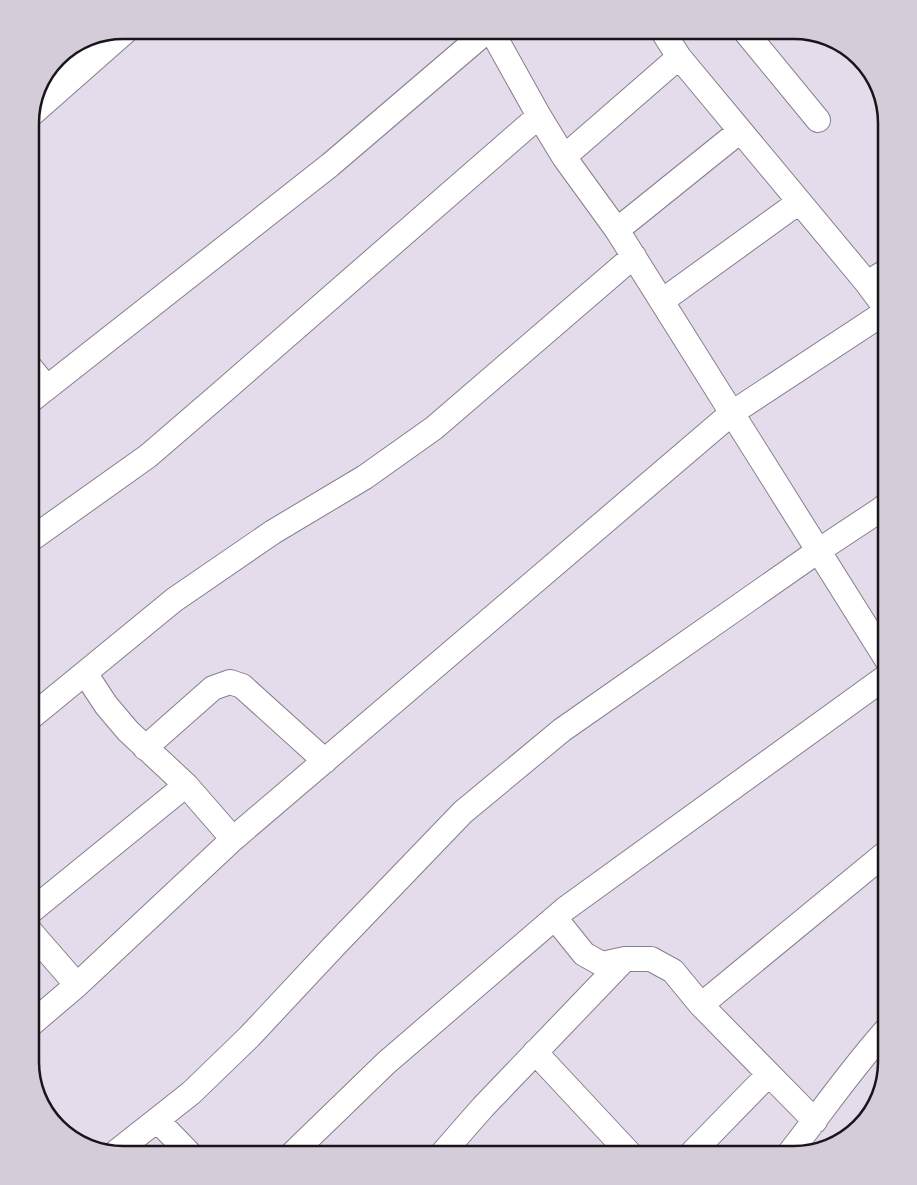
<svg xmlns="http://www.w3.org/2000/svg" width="917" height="1185" font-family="'Work Sans',sans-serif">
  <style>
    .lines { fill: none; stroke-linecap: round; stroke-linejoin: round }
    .minor-casing { stroke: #867e8c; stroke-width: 26 }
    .tertiary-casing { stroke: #867e8c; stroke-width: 30 }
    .minor { stroke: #fff; stroke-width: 24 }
    .tertiary { stroke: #fff; stroke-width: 28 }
    .rim { fill: none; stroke: #19161b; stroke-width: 2.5 }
  </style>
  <rect width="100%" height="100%" fill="#e5dceb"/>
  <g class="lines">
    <defs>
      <path id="minor" d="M491,30L539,116L564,157L617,230L887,660
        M664,30L665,35L679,57L867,283L887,310
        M744,30L818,120
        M564,157L679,57
        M617,230L740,131
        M867,283L887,271
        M662,301L799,202
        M30,367L47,388
        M30,401L330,165L488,30
        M30,540L148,456L220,394L539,116
        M85,673L106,705L128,731L186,785L233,839
        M30,718L174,600L273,532L365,477L434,428L634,256
        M145,748L213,688L230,682L242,686L325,761
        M30,912L186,785
        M555,918L584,954L602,964L625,959H651L673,971L701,1005L815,1121
        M30,931L77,985
        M701,1005L887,852
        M30,1025L77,985L233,839L732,413L887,311
        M535,1052L631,1155
        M157,1120L191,1155
        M115,1153L191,1093L249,1037L336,944L463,812L562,730L818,551L880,510L887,504
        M291,1155L386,1063L565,909L887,676
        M441,1155L483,1107L625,959
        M690,1155L769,1074
        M788,1155C821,1113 851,1069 887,1029"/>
      <path id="tertiary" d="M31,112L124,30"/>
    </defs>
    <use href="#minor" class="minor-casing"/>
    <use href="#tertiary" class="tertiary-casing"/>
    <use href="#minor" class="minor"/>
    <use href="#tertiary" class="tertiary"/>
  </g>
  <path d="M0 0H917V1185H0ZM123 39H794A84 84 0 0 1 878 123V1062A84 84 0 0 1 794 1146H123A84 84 0 0 1 39 1062V123A84 84 0 0 1 123 39Z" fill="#d5ccda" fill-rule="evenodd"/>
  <path class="rim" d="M123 39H794A84 84 0 0 1 878 123V1062A84 84 0 0 1 794 1146H123A84 84 0 0 1 39 1062V123A84 84 0 0 1 123 39Z"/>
</svg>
